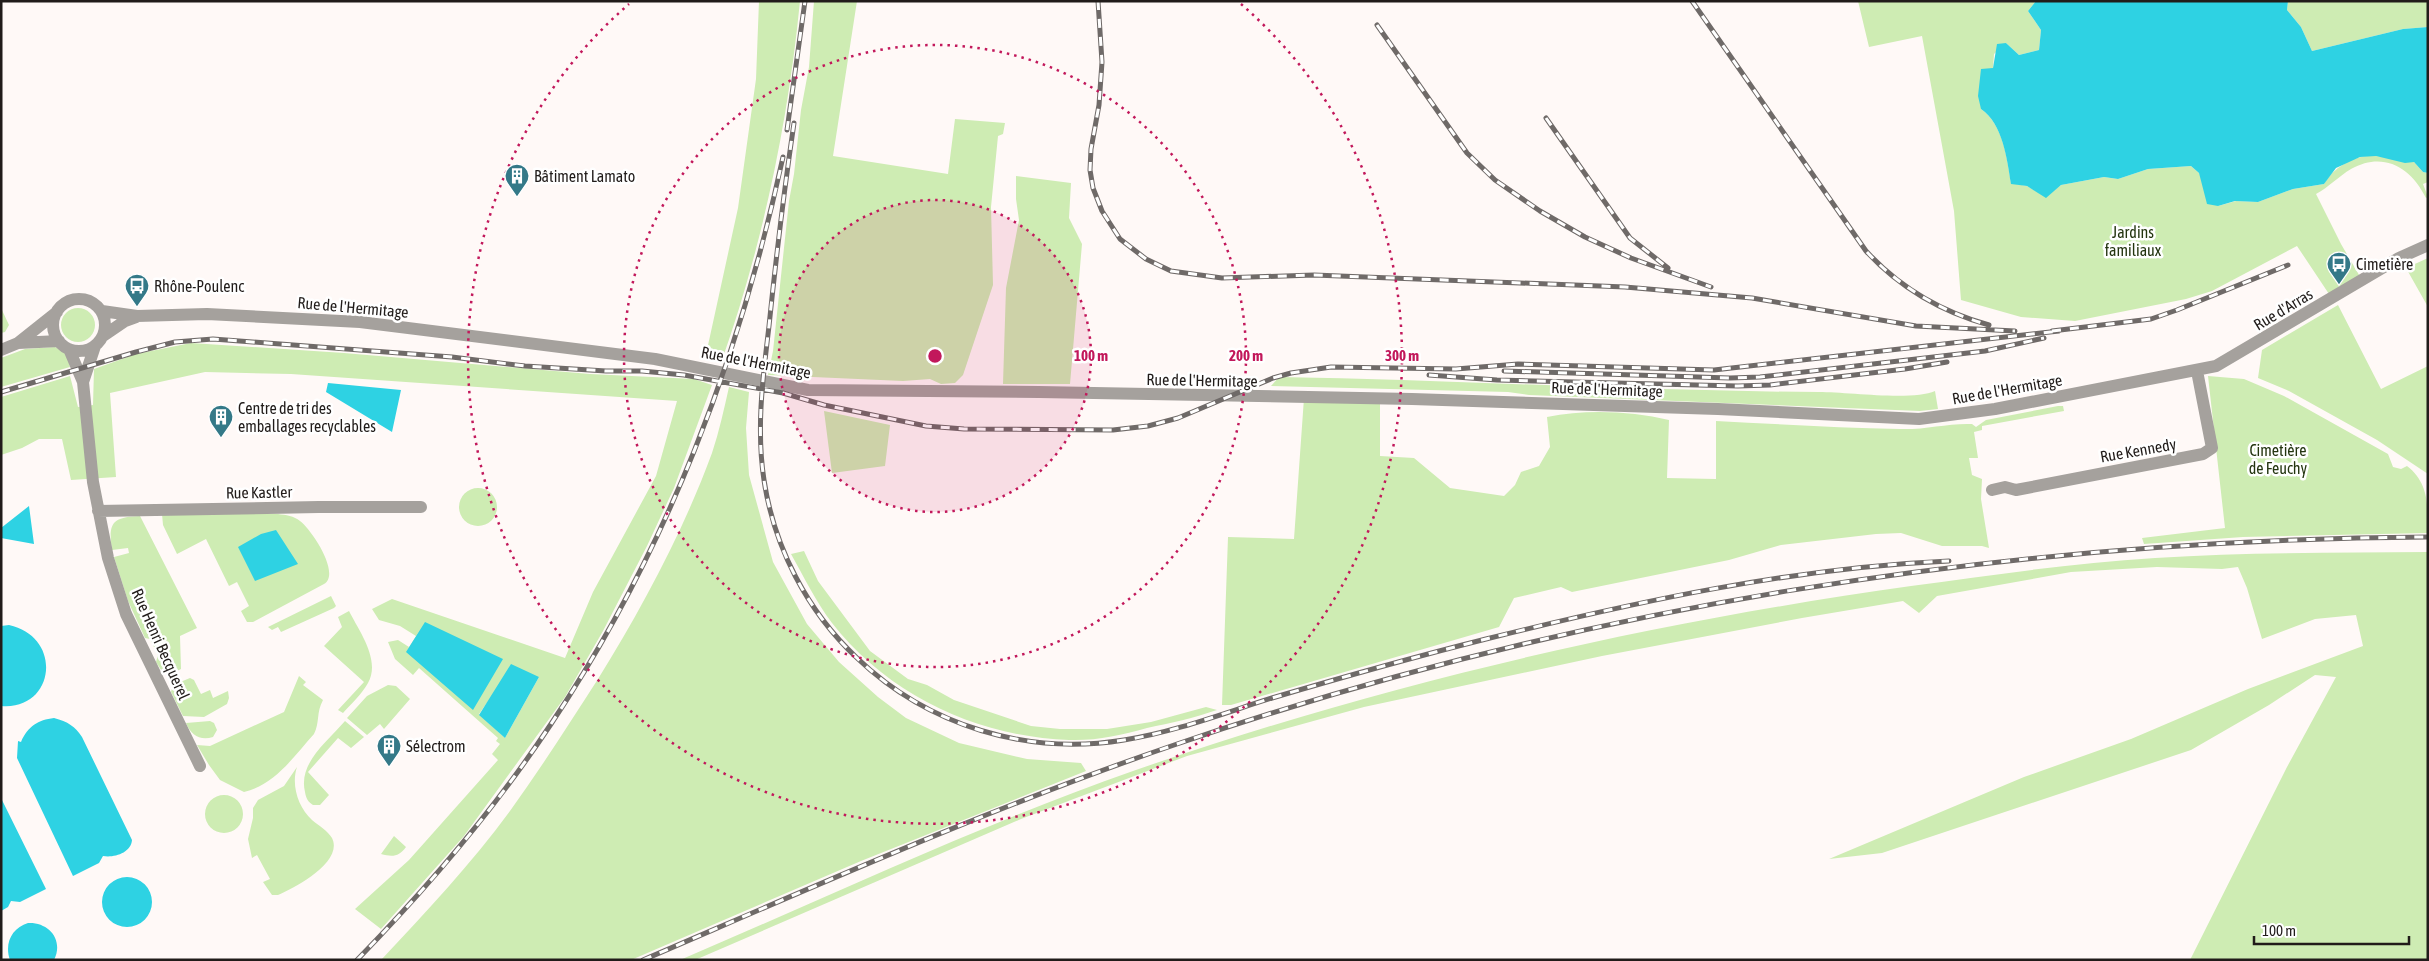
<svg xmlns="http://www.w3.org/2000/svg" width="2429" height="961" font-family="'Asap Condensed',sans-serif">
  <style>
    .green { fill: #ceecb3; fill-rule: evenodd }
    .water { fill: #2ed2e3 }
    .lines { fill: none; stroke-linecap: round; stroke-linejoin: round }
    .minor { stroke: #a5a19d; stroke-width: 12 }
    .rail-casing { stroke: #6f6a68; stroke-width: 5 }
    .rail { stroke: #fff; stroke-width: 3; stroke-dasharray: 9; stroke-linecap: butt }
    .ring { fill: none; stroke: #c2185b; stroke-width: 2.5; stroke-dasharray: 2.5 5 }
    .labels { text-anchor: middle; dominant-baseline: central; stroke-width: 5; stroke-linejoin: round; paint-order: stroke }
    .poi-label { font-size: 16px; fill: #211c1a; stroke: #fff; text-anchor: start }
    .park-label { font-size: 16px; fill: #243510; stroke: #fff }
    .street-label { font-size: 16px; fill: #211c1a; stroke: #fff }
    .centre { fill: #c2185b; stroke: #fff; stroke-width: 2.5 }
    .ring-label { font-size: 15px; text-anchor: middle; font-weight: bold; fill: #c2185b; stroke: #fff; stroke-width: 5; stroke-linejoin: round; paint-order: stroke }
  </style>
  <rect width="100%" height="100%" fill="#fff9f7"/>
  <path class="green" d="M759,1H800C788,124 762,247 721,363L705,359L738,208L756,79Z
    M814,1H857L833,156L948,174L955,119L1005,123L1003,134L998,136L991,207L993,285L963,375L955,383L941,384L930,379L903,381L768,375L773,351L789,201L794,174L801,110L809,67Z
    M1858,1H2036L2028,11L2041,30L2039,50L2019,55L2006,43L1994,54L1993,68L1981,109C2003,124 2007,158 2011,183L2027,186L2046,197L2061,185L2104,177L2118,179L2148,169L2191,166L2199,173L2218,206L2236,201L2258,202L2293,189L2324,184C2334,167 2355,154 2376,156C2389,157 2401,163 2414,162L2423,172L2428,173V182L2423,184L2428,197L2426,198C2411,167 2383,151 2351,169C2339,176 2329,187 2316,194L2341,244L2362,280L2329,294L2297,246L2212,291L2186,299L2075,321L2021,317L1961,300L1954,211L1922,36L1869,47Z
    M2288,1H2428V27L2403,29L2312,51L2301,27L2287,10Z
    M1016,176L1071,183L1069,218L1082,244L1070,384H1003L1006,288L1019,220L1016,199Z
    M2428,258V307L2406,268Z
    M2338,305L2381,389L2428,366V474L2377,440L2289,391L2258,378L2262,350Z
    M1,308L9,325L5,332L1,333Z
    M61 325a17 17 0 1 1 34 0a17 17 0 1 1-34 0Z
    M191,343L344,353L590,374L694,379L712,385L674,488L647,546L603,631L565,697L464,836L381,929L355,909L409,860L498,760L492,754L500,744L496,741L498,738L419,668L413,675L395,659L388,642L398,640L409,647L406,652L425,622L416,636L400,626L379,620L372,609L392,599L565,658L593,592L656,476L677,401L291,374L205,372L110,393L116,477L71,480L62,439H39L22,448L1,455V397L70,376L78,407L93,405L94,369L136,354ZM539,677L505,738L479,714L491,697Z
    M55,347L67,354L70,367L1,387V358L25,349Z
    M2208,376L2244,379L2284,396L2388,454L2393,467L2401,469L2407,466C2429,483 2428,506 2428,533L2243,537L2144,544L2142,538L2225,528Z
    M1279,377C1459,380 1639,391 1819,392C1847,392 1913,401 1935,391L1938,409L1920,411L1529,395L1508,392L1271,386Z
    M729,387L749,392L746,428L749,475L773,562L807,624L839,662L878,697L906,718L959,743L1027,759L1081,763L1086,771L861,861L631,960H381C426,912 471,864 510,811C541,768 569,724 598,679C642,608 683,532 712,453C719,432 724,409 729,387Z
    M1304,398H1380V456L1414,458L1450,488L1504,496L1515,485L1521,472L1539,466L1550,447L1547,417C1586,409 1631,411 1669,420L1667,478L1716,479V421C1777,424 1839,428 1900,429C1924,430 1948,423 1972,424L1976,427L1986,420L2058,406H2063L2064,411L1982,426V430L1974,432L1978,458H1969L1972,475L1982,479L1981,499L1989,548L1982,546H1942L1901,533L1876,534L1781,545L1729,560L1572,592L1561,587L1514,598L1499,627L1231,705H1222L1228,537L1294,539Z
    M824,411L890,425L885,466L832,473Z
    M459 507a19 19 0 1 1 38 0a19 19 0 1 1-38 0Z
    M162,514H278C286,515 294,516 300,521C312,530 341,574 324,584L253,622H247L241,611L249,606L237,582L229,586L206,539L177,554L163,525Z
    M140,516L197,628L180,636L181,669L169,675L163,673L156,662L158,655L150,639L145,638L128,601L114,557L129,553L128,548L112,550C108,523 112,517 140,516Z
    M804,551L818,581L870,651L908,679L927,685L954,700L1031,726L1060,729H1107L1151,722L1206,707L1217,710C1194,718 1171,723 1147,728C1121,735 1096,741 1069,740C978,737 888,695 832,623C816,602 804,577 791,554Z
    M2428,552V960H2190L2287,767L2336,677L2315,675L2269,705L2191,750L1882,853L1829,859L2024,777L2131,739L2248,689L2363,646L2356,615L2315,619L2262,639L2247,588L2238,567L2222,569L2157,567L2071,572L1937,596L1919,613L1903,601L1802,618L1602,656L1364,707L1187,756L1021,819L695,960H680C830,896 979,825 1133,771C1385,683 1647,623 1911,586C1992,575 2074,563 2155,558C2246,552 2337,553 2428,552Z
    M331,596L336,606L334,608L281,632L278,627L272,630L268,627Z
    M349,611C359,631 381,660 368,683C362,694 351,704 343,713L338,710L364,682L324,646L342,627L338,617Z
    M299,676L306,682L303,685L323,700C316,713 320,722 314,734C294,756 275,785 244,792L220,780L209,765L197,745L210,746L284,712Z
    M190,678L194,680L201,694L210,690L213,698L228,691L229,698L227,704L204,717L183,716L171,692L173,685Z
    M388,685L396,686L410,699L384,729L380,724L367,735L347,718L367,696Z
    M210,721L214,723L217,730L213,737C200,741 191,735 186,723Z
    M345,721L364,737L351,748L338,738L308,772L329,795L320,805H313C308,802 306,798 305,792C298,763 327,742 345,721Z
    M297,767C291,785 298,807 312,820C318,825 328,831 332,838C344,862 294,888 278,895H272L263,882L270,879L257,855L252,858L248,839L253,818V808L258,800L284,786Z
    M205 814a19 19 0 1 1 38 0a19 19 0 1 1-38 0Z
    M394,836L406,847C399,857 392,857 381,854Z"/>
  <path class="water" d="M2036,1H2288L2287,10L2301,27L2312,51L2403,29L2428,27V173L2423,172L2414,162L2405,163L2376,156L2360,157L2336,168L2324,184L2293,189L2258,202L2235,201L2218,206L2207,204L2199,173L2191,166L2148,169L2118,179L2104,177L2061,185L2046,198L2027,186L2011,184C2007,159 2003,124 1981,109L1978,96L1981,69L1993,68L1997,44L2006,43L2019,55L2039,50L2041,30L2028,11Z
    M328,383L401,390L392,432L326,392Z
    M29,506L34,544L1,538V528Z
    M276,530L298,564L255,581L238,547L261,534Z
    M425,622L503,659L473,710L406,652Z
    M9,625C64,637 55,711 1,706V626Z
    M511,664L539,677L505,738L479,715Z
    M54,718C68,722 75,726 82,737L132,840C131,853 114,858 103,856L99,863L73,876L17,758L18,741L21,742C28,726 38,720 54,718Z
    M1,798L46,889L20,902L11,901L8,907L1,911Z
    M102 902a25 25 0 1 1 50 0a25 25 0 1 1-50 0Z
    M28,923C49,922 64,940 54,960H10C4,943 12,928 28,923Z"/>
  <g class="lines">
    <path class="minor" d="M53 325a26 26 0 1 1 52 0a26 26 0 1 1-52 0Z
      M102,311L137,316L207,314L360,322L655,359L808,390L1039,392L1412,399L1718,409L1919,419L1995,409L2216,366L2399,258L2428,245
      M103,336L125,321L136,317
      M18,343L57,312
      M95,346L83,382L93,482L108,558L126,614L200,766
      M69,349L83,382
      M1,350L18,343L59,341
      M1992,490L2005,487L2016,490L2203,454L2212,448L2197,371
      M98,511L319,507H421"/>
    <defs>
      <path id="rail" d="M1098,1L1102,62L1099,105L1091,149L1090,170L1093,188L1102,211L1120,239L1146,259L1171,271L1222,278L1314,275L1625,287L1752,298L1916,326L2015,331
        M1692,1L1866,251C1899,287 1942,312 1989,325
        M1377,25L1467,153L1495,180L1540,211L1585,237L1631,258L1711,287
        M1546,118L1630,238L1668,268
        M794,123C784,191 776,258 769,326C763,377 756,428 764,480C774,547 807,611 857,658C928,726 1028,756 1124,740C1175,732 1224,713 1272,698C1343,677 1414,657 1486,639C1639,601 1792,568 1949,561
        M787,130L805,1
        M2052,331L2151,319L2177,310L2288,265
        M1504,371L1730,378L1760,377L1985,351L2044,338
        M1429,375L1497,380L1738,386L1770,385L1905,369L1947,362
        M1,392L136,352L175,342L213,339L452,357L525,366L606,371H642L684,375L783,393L824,405L926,426L964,429L1113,430L1148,426L1178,418L1273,378L1291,373L1331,367L1456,369L1518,364L1714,370L2059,331
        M357,960C428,887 495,809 551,724C667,550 739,360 783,157
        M643,960C820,884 995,806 1177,744C1580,606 2003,540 2428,537"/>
    </defs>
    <use href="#rail" class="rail-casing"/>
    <use href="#rail" class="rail"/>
  </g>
  <circle cx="935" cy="356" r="156" fill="#c2185b" fill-opacity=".12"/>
  <g class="ring">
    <circle cx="935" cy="356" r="156"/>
    <circle cx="935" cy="356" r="311"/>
    <path d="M1241 4A467 467 0 1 1 629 4"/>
  </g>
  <defs>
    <symbol id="building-pin" viewBox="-11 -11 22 30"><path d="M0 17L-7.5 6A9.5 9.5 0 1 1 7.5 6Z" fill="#347988" stroke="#fff"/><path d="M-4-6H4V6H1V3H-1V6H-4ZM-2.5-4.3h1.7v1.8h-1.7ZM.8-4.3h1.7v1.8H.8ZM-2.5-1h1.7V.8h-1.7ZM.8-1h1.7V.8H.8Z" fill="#fff"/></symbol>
    <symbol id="bus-pin" viewBox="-11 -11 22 30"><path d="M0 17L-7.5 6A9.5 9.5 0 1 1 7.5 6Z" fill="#347988" stroke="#fff"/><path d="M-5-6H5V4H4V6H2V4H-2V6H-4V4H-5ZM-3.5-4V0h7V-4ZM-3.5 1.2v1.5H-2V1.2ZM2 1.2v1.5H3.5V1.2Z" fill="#fff"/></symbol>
  </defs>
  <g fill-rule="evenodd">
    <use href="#building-pin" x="503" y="162" width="28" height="38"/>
    <use href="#bus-pin" x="2325" y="250" width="28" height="38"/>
    <use href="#bus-pin" x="123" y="272" width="28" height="38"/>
    <use href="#building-pin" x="207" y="403" width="28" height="38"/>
    <use href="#building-pin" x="375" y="732" width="28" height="38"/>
  </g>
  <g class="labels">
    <g class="poi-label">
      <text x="534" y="176">Bâtiment Lamato</text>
      <text x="2356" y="264">Cimetière</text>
      <text x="154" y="286">Rhône-Poulenc</text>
      <text x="238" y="408">Centre de tri des<tspan x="238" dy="18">emballages recyclables</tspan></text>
      <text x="406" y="746">Sélectrom</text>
    </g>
    <g class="park-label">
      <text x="2133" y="232">Jardins<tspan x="2133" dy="18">familiaux</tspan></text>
      <text x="2278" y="450">Cimetière<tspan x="2278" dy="18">de Feuchy</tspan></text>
    </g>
    <g class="street-label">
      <text transform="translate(353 307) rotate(5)">Rue de l'Hermitage</text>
      <text transform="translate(2283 309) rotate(-31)">Rue d'Arras</text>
      <text transform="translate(756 362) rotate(11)">Rue de l'Hermitage</text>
      <text transform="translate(1202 380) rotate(1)">Rue de l'Hermitage</text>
      <text transform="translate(1607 389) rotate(2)">Rue de l'Hermitage</text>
      <text transform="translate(2007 389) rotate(-10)">Rue de l'Hermitage</text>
      <text transform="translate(2138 450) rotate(-10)">Rue Kennedy</text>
      <text transform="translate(259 492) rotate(-1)">Rue Kastler</text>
      <text transform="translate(161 644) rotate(66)">Rue Henri Becquerel</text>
    </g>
  </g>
  <circle cx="935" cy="356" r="8" class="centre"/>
  <g class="ring-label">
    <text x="1091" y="361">100 m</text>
    <text x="1246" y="361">200 m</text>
    <text x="1402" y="361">300 m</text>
  </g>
  <rect width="2429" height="961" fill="none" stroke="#211c1a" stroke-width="5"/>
  <path d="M2254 936v8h155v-8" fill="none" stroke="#211c1a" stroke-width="2.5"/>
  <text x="2262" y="936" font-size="15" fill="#211c1a" stroke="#ffffff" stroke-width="4" paint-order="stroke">100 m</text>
</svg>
